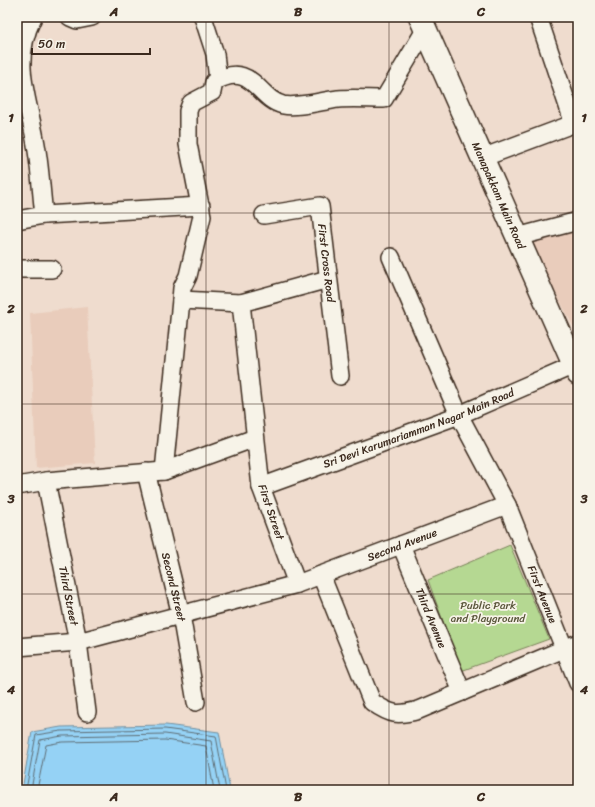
<svg xmlns="http://www.w3.org/2000/svg" width="595" height="807" font-family="Sriracha,sans-serif">
  <style>
    .built { fill: #e9ccbb }
    .green { fill: #b5d892; stroke: #788158 }
    .water { fill: #95d2f5; stroke: #718f9f }
    .lines { fill: none; stroke-linecap: round; stroke-linejoin: round }
    .shore { stroke: #5f6d74; stroke-width: 1 }
    .minor-casing { stroke: #3b2a1e; stroke-width: 20 }
    .secondary-casing { stroke: #3b2a1e; stroke-width: 25 }
    .minor { stroke: #f7f3e8; stroke-width: 17 }
    .secondary { stroke: #f7f3e8; stroke-width: 22 }
    .grid { fill: none; stroke: #3b2a1e; stroke-width: 1; stroke-opacity: 0.55 }
    .labels { text-anchor: middle; dominant-baseline: central; stroke-width: 3.5; stroke-linejoin: round; paint-order: stroke }
    .street-label { font-size: 11px; fill: #3b2a1e; stroke: #f7f3e8 }
    .park-label { font-size: 11px; fill: #5a563b; stroke: #f7f3e8 }
    .neatline { fill: none; stroke: #3b2a1e; stroke-width: 1.5 }
    .grid-label { font-size: 13px; text-anchor: middle; font-weight: bold; fill: #3b2a1e }
  </style>
  <rect width="100%" height="100%" fill="#efdcce"/>
  <filter id="ink" filterUnits="userSpaceOnUse"><feTurbulence type="fractalNoise" baseFrequency=".025" numOctaves="2"/><feDisplacementMap in="SourceGraphic" scale="8" xChannelSelector="R" yChannelSelector="G"/><feConvolveMatrix kernelMatrix="1 2 1 2 8 2 1 2 1" color-interpolation-filters="sRGB"/></filter>
  <g filter="url(#ink)">
    <path class="built" d="M578,229V335L528,241Z
      M87,307L95,463L36,468L30,313Z"/>
    <path class="green" d="M510,545L549,639L461,671L428,580Z"/>
    <path class="water" d="M166,725L219,732L230,790H22L32,732L61,727Z"/>
    <g class="lines">
      <path class="shore" d="M26,790L36,735L61,731L165,729L216,736L226,790
        M31,790L40,740L62,736L165,734L211,741L220,790
        M37,790L46,745L62,742L165,740L206,746L214,790"/>
      <defs>
        <g id="minor">
          <path d="M70,17L77,20L92,17"/>
          <path d="M203,17L215,54L218,80"/>
          <path d="M538,17L574,124"/>
          <path d="M482,158L578,122"/>
          <path d="M44,215L201,206"/>
          <path id="s1" d="M264,215L320,206L340,376"/>
          <path d="M17,220L44,215C41,190 40,164 35,139C27,94 11,61 33,17"/>
          <path d="M517,237L578,221"/>
          <path id="s2" d="M391,257L459,415L507,505L578,683"/>
          <path d="M17,269H52"/>
          <path d="M181,300L182,288L188,276L202,216L188,144V111L191,103L212,92L214,82C253,60 257,99 283,105C298,108 322,101 338,99C353,98 369,99 384,99L425,30"/>
          <path d="M164,471L181,300L241,303"/>
          <path id="s3" d="M146,472L181,615L196,702"/>
          <path id="s4" d="M46,481L78,642L87,712"/>
          <path d="M17,486L46,481L164,471L255,438"/>
          <path id="s5" d="M261,487L459,415L574,365"/>
          <path id="s6" d="M401,545L462,692"/>
          <path d="M321,575L372,702C391,715 397,716 419,710L578,643"/>
          <path d="M297,584L261,487L241,303L328,279"/>
          <path id="s7" d="M17,647L78,642L297,584L507,505"/>
        </g>
        <g id="secondary">
          <path id="s8" d="M420,17L578,374"/>
        </g>
      </defs>
      <use href="#minor" class="minor-casing"/>
      <use href="#secondary" class="secondary-casing"/>
      <use href="#minor" class="minor"/>
      <use href="#secondary" class="secondary"/>
    </g>
  </g>
  <path class="grid" d="M206,17V790M389,17V790M17,213H578M17,404H578M17,594H578"/>
  <g class="labels">
    <g class="street-label">
      <text stroke="none"><textPath href="#s8" startOffset="195">Manapakkam Main Road</textPath></text>
      <text stroke="none"><textPath href="#s1" startOffset="114">First Cross Road</textPath></text>
      <text stroke="none"><textPath href="#s5" startOffset="168">Sri Devi Karumariamman Nagar Main Road</textPath></text>
      <text transform="translate(271 512) rotate(71)">First Street</text>
      <text stroke="none"><textPath href="#s7" startOffset="400">Second Avenue</textPath></text>
      <text stroke="none"><textPath href="#s3" startOffset="118">Second Street</textPath></text>
      <text stroke="none"><textPath href="#s2" startOffset="370">First Avenue</textPath></text>
      <text stroke="none"><textPath href="#s4" startOffset="117">Third Street</textPath></text>
      <text stroke="none"><textPath href="#s6" startOffset="79">Third Avenue</textPath></text>
    </g>
    <g class="park-label">
      <text x="488" y="605">Public Park<tspan x="488" dy="13">and Playground</tspan></text>
    </g>
  </g>
  <rect width="595" height="807" fill="none" stroke="#f7f3e8" stroke-width="44"/>
  <path d="M32 48v6h118v-6" fill="none" stroke="#3b2a1e" stroke-width="2"/>
  <text x="38" y="48" font-size="12" fill="#3b2a1e" stroke="#f7f3e8" stroke-width="3" paint-order="stroke">50 m</text>
  <rect x="22" y="22" width="551" height="763" class="neatline"/>
  <g class="grid-label">
    <text x="114" y="16">A</text>
    <text x="298" y="16">B</text>
    <text x="481" y="16">C</text>
    <text x="11" y="122">1</text>
    <text x="584" y="122">1</text>
    <text x="11" y="313">2</text>
    <text x="584" y="313">2</text>
    <text x="11" y="503">3</text>
    <text x="584" y="503">3</text>
    <text x="11" y="694">4</text>
    <text x="584" y="694">4</text>
    <text x="114" y="801">A</text>
    <text x="298" y="801">B</text>
    <text x="481" y="801">C</text>
  </g>
</svg>
